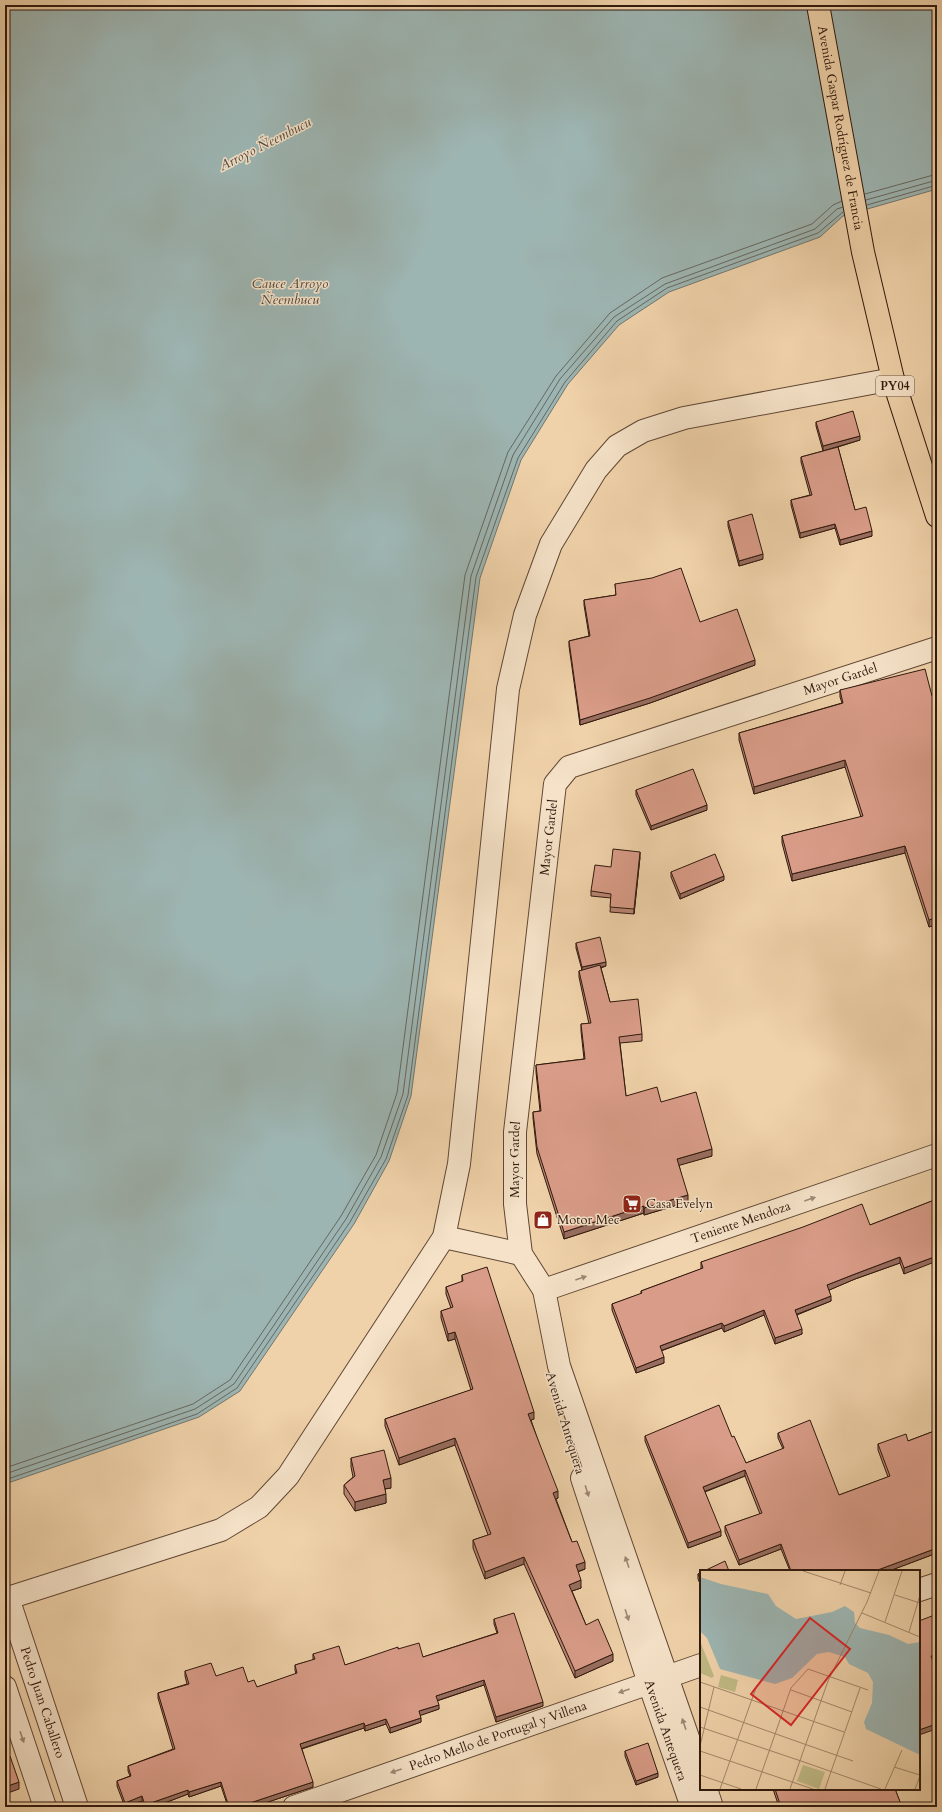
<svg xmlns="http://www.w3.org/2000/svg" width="942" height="1812" font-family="Cardo,serif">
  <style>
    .water { fill: #9db5b2; stroke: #717770 }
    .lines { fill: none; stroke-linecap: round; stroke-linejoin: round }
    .shore { stroke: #666760; stroke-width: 1 }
    .minor-casing { stroke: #604734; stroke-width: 24 }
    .major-casing { stroke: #30190d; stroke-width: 24 }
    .minor { stroke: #f5e2c8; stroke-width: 22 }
    .major { stroke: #f0d2aa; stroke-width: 22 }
    .wall { fill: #bb8675; stroke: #30190d }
    .shaded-wall { fill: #986d5f; stroke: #30190d }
    .building { fill: #d99c88; stroke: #30190d }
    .oneway { fill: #9c8874 }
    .labels { text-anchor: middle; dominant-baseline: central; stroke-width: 3; stroke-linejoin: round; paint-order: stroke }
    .shield { fill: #f5e2c8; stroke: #6b5545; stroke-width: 1 }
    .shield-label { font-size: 12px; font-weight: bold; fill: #30190d }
    .street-label { font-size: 13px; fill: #30190d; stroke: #f5e2c8 }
    .poi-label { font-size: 13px; fill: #30190d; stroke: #f5e2c8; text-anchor: start }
    .water-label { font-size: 14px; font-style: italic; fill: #51483f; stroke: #f5e2c8 }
    .inset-road { fill: none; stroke: #a3886b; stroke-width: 1 }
    .view { fill: #d62828; fill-opacity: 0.15; stroke: #d62828; stroke-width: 2 }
    .inset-edge { fill: none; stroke: #30190d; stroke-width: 2 }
  </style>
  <rect width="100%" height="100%" fill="#f0d2aa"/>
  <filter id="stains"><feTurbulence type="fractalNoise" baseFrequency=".005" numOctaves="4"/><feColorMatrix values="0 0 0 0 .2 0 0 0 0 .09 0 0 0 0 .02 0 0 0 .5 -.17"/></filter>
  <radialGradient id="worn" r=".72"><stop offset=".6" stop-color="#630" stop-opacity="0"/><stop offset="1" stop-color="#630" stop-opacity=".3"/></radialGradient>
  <path class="water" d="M5,5H937V189L843,216L820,237L669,292L619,325L568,384L521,460L480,578L411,1096L389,1161L354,1224L240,1391L199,1417L5,1484Z"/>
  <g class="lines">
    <path class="shore" d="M865,194L937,174
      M866,200L937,180
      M867,205L937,185
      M5,1468L193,1404L230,1380L341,1216L376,1155L397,1093L465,575L508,452L556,376L610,313L662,278L812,224L833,205L842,201
      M5,1474L195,1409L234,1384L346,1219L381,1157L403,1094L471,576L513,455L560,379L614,317L665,284L815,229L837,209L843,207
      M5,1480L197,1414L237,1388L350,1222L386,1159L408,1095L476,577L518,458L565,382L617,321L667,288L818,233L843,212"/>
    <defs>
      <g id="minor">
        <path d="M444,1237L521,1254"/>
        <path id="s1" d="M544,1290L937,1155"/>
        <path id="s2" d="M582,1478L649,1683L692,1807"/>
        <path d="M919,1590L937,1584"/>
        <path id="s3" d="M8,1598L77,1807"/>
        <path d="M5,1599L221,1530L259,1507L288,1476L444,1237L459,1164L508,689L525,615L551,544L596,470L617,446L643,431L684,418L893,379"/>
        <path d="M5,1687L45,1807"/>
        <path id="s4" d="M701,1775L559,1366L544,1290L521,1254L515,1204V1132L555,784L569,767L937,648"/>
        <path d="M706,1789L712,1807"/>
        <path id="s5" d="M294,1807L701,1665"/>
      </g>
      <g id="major">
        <path id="s6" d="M818,5L863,252L893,379L937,516"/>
      </g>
    </defs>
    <use href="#minor" class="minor-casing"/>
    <use href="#major" class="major-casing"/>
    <use href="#minor" class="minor"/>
    <use href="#major" class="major"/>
  </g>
  <path class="wall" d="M816,422L860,440L838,447L855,510L872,536L840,545L835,528L800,538L791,505V500L810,495L801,462V457L823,451L816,426Z
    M728,521L763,559L739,566L728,526Z
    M615,584L700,622L755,665L650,703L580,725L569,646V641L589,636L584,605V600L616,595Z
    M840,690L932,696L937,695V924L929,927L905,853L792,881L782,843V836L861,817L845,767L754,794L739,740V733L842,703L840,697Z
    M636,790L707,810L651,830L636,795Z
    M640,857L634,914L610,912L611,898L591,896V891L611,867Z
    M671,872L724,880L680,899L671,877Z
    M576,943L606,966L601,968L610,1002L642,1034V1041L620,1043L626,1096L661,1102L712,1156L679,1165L688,1202L644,1215V1213L564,1239L537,1154L533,1118V1112L540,1111L536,1072V1065L584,1059L581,1031V1024H589L579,977V971L582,970L576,948Z
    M937,1199L904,1274L900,1263L855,1279L829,1290L831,1301L797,1315L802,1334L775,1344L764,1315L724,1332L722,1328L661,1351L664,1363L636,1373L612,1310V1304L641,1294V1291L701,1269V1262L870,1225Z
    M462,1275L534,1419L531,1420L558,1498L556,1499L572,1542L585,1569L578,1572L581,1588L572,1591L586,1625L613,1661L575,1678L524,1564L485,1579L473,1548V1540L488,1535L455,1445L399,1465L385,1426V1419L471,1390L455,1339L448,1341L441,1318V1311L451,1308L446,1294V1287L462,1282Z
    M937,1430V1553L889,1571H790L781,1549L739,1565L725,1532V1526L760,1514L745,1476L705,1492L721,1536L688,1548L645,1441V1436L732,1437L746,1463L783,1449L778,1438V1433L839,1495L888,1477L878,1450V1444L908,1441Z
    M351,1458L391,1488L385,1489L386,1503L355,1511L344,1494V1485L353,1477L351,1467Z
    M701,1572V1586L698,1579V1574Z
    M494,1619L543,1706L496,1722L484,1685L437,1701L439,1709L420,1715L421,1722L390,1733L386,1724L365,1731L364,1728L302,1749L313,1787L253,1807H228L221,1786L189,1797L188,1794L154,1807H144L142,1801L125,1807L117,1786V1781L130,1776L128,1771V1766L173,1749L158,1698V1693L187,1684L185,1676V1671L248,1682L257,1687L296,1674L295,1670V1665L313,1660V1654L345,1665L398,1649L423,1657L497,1633L494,1624Z
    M625,1751L658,1777L636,1785L625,1756Z
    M773,1789H895L902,1807H779Z"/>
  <path class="shaded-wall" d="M860,436V440L823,451V446Z
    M835,524V528L800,538V533Z
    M872,531V536L840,545V540Z
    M763,554V559L739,566V561Z
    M755,660V665L650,703L580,725V720Z
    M845,760V767L754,794V787Z
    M707,805V810L651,830V826Z
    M905,846V853L792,881V874Z
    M640,852V857L634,914V909Z
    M724,876V880L680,899V894Z
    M937,917V924L929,927V920Z
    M606,962V966L582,972V967Z
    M712,1149V1156L677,1166V1159Z
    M688,1195V1202L644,1215V1208Z
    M644,1206V1213L564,1239V1232Z
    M937,1256V1261L904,1274V1268Z
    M900,1257V1263L855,1279L827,1291V1285L855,1274Z
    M831,1296V1301L795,1315V1310Z
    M764,1310V1315L724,1332V1326Z
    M722,1323V1328L660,1351V1346Z
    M802,1329V1334L775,1344V1338Z
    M455,1332V1339L448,1341V1334Z
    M664,1357V1363L636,1373V1368Z
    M534,1412V1419L528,1421V1414Z
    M455,1438V1445L399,1465V1458Z
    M745,1470V1476L703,1492V1487Z
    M391,1478V1488L383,1489V1480Z
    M558,1491V1498L553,1500V1493Z
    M386,1494V1503L355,1511V1502Z
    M721,1531V1536L688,1548V1543Z
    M781,1544V1549L739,1565V1560Z
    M937,1548V1553L889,1571H875Z
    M524,1557V1564L485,1579V1572Z
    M585,1562V1569L576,1572V1565Z
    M581,1580V1588L569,1592V1585Z
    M613,1654V1661L575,1678V1671Z
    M937,1654V1659L931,1661V1656Z
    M484,1680V1685L436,1701V1696Z
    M543,1702V1706L496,1722V1717Z
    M439,1705V1709L419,1716V1711Z
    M937,1714V1719L933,1721V1715Z
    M421,1718V1722L390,1733V1728Z
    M386,1719V1724L365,1731V1726Z
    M364,1723V1728L300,1749V1744Z
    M936,1724V1729L919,1735V1730Z
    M658,1773V1777L636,1785V1781Z
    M19,1782V1789L5,1794V1787Z
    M221,1782V1786L189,1797V1792Z
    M313,1782V1787L253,1807H238Z
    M188,1790V1794L154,1807H145V1805Z
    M142,1796V1801L125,1807V1803Z"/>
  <path class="building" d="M853,411L860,436L823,446L816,422Z
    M838,447L855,510L866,507L872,531L840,540L835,524L800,533L791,500L812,495L801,457Z
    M752,514L763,554L739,561L728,521Z
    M681,568L700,622L737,609L755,660L650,698L580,720L569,641L590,636L584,600L616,595L615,584L652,578Z
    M925,669L932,696L937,695V917L929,920L905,846L792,874L782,836L863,816L845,760L754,787L739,733L843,703L840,690Z
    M693,769L707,805L651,826L636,790Z
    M613,849L640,852L634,909L610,907L611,894L591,891L595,865L611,867Z
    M715,854L724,876L680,894L671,872Z
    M600,937L606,962L582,967L576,943Z
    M600,965L610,1002L638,999L642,1034L619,1037L626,1096L657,1087L661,1102L696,1092L712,1149L677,1159L688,1195L644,1208V1206L564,1232L537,1147L533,1112L541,1111L536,1065L585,1059L581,1024L591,1023L579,971Z
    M937,1199V1256L904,1268L900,1257L855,1274L827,1285L831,1296L795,1310L802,1329L775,1338L764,1310L724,1326L722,1323L660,1346L664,1357L636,1368L612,1304L642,1293L641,1291L703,1268L701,1262L803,1227L862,1204L870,1225Z
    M487,1267L534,1412L528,1414L558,1491L553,1493L572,1542L577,1541L585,1562L576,1565L581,1580L569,1585L586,1625L598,1619L613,1654L575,1671L524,1557L485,1572L473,1540L491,1534L455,1438L399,1458L385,1419L473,1389L455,1332L448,1334L441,1311L453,1307L446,1287L463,1281L462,1275Z
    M719,1405L732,1437L734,1436L746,1463L784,1448L778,1433L810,1420L839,1495L890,1476L878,1444L906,1434L908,1441L937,1430V1548L875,1571H791L781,1544L739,1560L725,1526L762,1513L745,1470L703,1487L721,1531L688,1543L645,1436Z
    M384,1450L391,1478L383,1480L386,1494L355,1502L344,1485L355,1476L351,1458Z
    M725,1561L729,1571H704Z
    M701,1572V1582L698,1574Z
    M514,1613L543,1702L496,1717L484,1680L436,1696L439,1705L419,1711L421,1718L390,1728L386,1719L365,1726L364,1723L300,1744L313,1782L238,1807H229L221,1782L189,1792L188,1790L145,1805L142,1796L125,1803L117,1781L131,1776L128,1766L175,1749L158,1693L189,1684L185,1671L211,1663L216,1676L243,1667L248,1682L254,1680L257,1687L297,1673L295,1665L315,1659L313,1654L339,1646L345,1665L398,1647V1649L419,1643L423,1657L498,1633L494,1619Z
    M937,1614V1654L931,1656L937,1672V1714L933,1715L936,1724L919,1730V1621Z
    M648,1743L658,1773L636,1781L625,1751Z
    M10,1756L19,1782L5,1787V1758Z
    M775,1789H895L902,1807H781Z"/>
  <defs><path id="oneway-solid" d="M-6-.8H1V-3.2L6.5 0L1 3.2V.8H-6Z"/></defs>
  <g class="oneway">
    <use href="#oneway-solid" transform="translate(810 1199) rotate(-19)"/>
    <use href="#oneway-solid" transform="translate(581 1278) rotate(-19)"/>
    <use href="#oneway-solid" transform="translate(587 1491) rotate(72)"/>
    <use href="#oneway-solid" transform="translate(627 1562) rotate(-109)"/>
    <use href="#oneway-solid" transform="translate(627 1615) rotate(72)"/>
    <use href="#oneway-solid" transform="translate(624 1691) rotate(161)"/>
    <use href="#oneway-solid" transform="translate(684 1724) rotate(-109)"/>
    <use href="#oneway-solid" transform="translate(22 1737) rotate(71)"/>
    <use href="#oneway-solid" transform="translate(396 1771) rotate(161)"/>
  </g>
  <defs>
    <symbol id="supermarket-square" viewBox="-11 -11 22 22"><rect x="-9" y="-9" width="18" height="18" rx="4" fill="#8f2418" stroke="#f5e2c8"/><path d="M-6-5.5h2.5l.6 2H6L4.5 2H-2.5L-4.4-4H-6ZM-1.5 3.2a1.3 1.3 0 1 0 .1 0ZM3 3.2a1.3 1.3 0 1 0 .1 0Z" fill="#fff"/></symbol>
    <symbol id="shop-square" viewBox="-11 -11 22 22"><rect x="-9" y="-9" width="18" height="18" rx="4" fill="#8f2418" stroke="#f5e2c8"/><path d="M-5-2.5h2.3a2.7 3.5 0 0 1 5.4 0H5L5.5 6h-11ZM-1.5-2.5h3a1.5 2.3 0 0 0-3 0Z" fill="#fff"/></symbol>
  </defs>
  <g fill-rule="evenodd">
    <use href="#supermarket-square" x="621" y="1193" width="22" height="22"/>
    <use href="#shop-square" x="532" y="1209" width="22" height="22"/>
  </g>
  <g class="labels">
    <rect class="shield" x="876" y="376" width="38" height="20" rx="3"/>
    <g class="shield-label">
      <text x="895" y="386">PY04</text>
    </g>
    <g class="street-label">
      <text stroke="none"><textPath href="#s6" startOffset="125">Avenida Gaspar Rodríguez de Francia</textPath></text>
      <text stroke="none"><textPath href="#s4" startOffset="1333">Mayor Gardel</textPath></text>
      <text stroke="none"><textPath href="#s4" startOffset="972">Mayor Gardel</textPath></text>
      <text stroke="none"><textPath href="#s4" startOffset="648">Mayor Gardel</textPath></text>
      <text stroke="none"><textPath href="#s1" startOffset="208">Teniente Mendoza</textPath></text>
      <text transform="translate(565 1423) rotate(73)">Avenida Antequera</text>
      <text stroke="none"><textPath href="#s3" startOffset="110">Pedro Juan Caballero</textPath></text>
      <text stroke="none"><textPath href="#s2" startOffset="266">Avenida Antequera</textPath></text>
      <text stroke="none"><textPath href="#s5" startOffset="216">Pedro Mello de Portugal y Villena</textPath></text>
    </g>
    <g class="poi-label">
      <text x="646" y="1204">Casa Evelyn</text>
      <text x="557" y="1220">Motor Mec</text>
    </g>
    <g class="water-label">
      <text transform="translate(265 144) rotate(-27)">Arroyo Ñeembucu</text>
      <text x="290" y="283">Cauce Arroyo<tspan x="290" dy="16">Ñeembucu</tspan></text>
    </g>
  </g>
  <g transform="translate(700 1570)">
    <rect width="220" height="220" fill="#f0d2aa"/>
    <path d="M0,71L14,106L12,108L0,103ZM21,105L38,110L35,122L18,117Z" fill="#bfba85"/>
    <path d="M103,195L125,202L119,219L97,211Z" fill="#bfba85"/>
    <path d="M0,7L21,14L68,24L76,36L96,49L132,42L145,36L154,42L155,53L160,58L189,65L208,74L220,72V185L166,159L164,152L172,133L173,112L168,103L149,94L145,87L129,82L117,84L92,108L75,114L20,99L7,68L0,61Z" fill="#9db5b2"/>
    <path class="inset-road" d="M103,1L171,23M140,15L145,1M195,25L220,33M162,43L220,67M185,52L202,1M209,62L220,25M0,112L144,162M91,120L152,142M0,137L107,175M0,157L101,191M107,175L153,191M0,176L14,117M0,181L113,219M101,191L181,219M194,197L220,205M0,205L41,219M20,219L57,115M56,219L91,118L108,99L168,120M90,219L128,111L167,32L179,1M125,219L160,118M185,219L202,180M215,219L220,206"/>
    <path class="view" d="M110,48L150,79L91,155L51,124Z"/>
    <rect width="220" height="220" class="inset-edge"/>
  </g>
  <rect width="942" height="1812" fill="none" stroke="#f0d2aa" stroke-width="20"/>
  <rect x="6" y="6" width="930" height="1800" fill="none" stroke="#30190d" stroke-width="2"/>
  <rect x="10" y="10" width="922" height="1792" fill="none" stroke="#30190d"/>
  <rect width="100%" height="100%" filter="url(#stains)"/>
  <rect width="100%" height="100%" fill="url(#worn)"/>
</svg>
